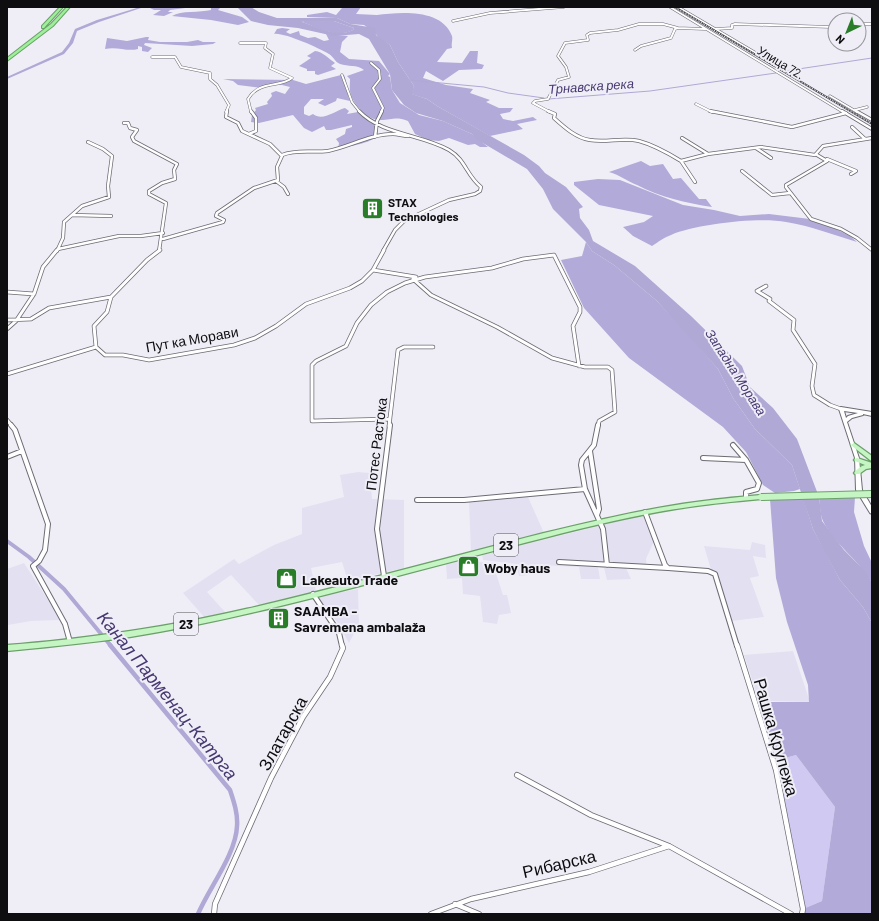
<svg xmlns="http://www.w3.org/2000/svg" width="879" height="921" font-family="Barlow,sans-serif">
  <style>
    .built { fill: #e3e1f1 }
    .green { fill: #d0c9f2 }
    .forest { fill: #b2aad8 }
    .water { fill: #b0a8d5; fill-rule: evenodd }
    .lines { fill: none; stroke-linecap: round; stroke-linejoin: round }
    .stream { stroke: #b0a8d5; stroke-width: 1 }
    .canal-far1 { stroke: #b0a8d5; stroke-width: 4 }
    .canal { stroke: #b0a8d5; stroke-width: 4.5 }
    .river { fill: #b0a8d5; fill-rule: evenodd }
    .street-far4-casing { stroke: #6c6b73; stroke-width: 3 }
    .street-far3-casing { stroke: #6c6b73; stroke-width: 4 }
    .street-far2-casing { stroke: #6c6b73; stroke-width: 4.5 }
    .street-far1-casing { stroke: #6c6b73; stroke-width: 6 }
    .street-casing { stroke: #6c6b73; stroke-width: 6 }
    .secondary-casing { stroke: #6c6b73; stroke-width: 2 }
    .primary-casing { stroke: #6ba069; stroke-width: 2.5 }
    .highway-casing { stroke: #6ba069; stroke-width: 2 }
    .street-far4 { stroke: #fff; stroke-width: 2 }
    .street-far3 { stroke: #fff; stroke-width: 2.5 }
    .street-far2 { stroke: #fff; stroke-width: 3 }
    .street-far1 { stroke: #fff; stroke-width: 4 }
    .street { stroke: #fff; stroke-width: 4.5 }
    .secondary { fill: #fff; fill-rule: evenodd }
    .primary { fill: #c4f5c2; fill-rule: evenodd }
    .highway { fill: #9def99; fill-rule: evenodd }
    .rail-casing { stroke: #49484c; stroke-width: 2 }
    .rail { stroke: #efeef7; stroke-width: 1; stroke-dasharray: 1.5; stroke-linecap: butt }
    .primary-bridge-casing { stroke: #6ba069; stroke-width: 8; stroke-linecap: butt }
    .primary-bridge { stroke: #c4f5c2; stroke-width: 6 }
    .labels { text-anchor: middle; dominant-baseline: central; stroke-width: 4; stroke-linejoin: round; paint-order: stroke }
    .far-street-label { font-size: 12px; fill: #0e0e10; stroke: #efeef7 }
    .far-poi-label { font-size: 12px; font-weight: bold; fill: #0e0e10; stroke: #efeef7; text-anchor: start }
    .far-water-label { font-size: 13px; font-style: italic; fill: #473871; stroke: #efeef7 }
    .shield { fill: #efeef7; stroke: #525155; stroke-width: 1 }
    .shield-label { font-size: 13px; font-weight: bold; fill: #0e0e10 }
    .street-label { font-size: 14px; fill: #0e0e10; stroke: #efeef7 }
    .poi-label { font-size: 14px; font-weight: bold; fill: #0e0e10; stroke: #efeef7; text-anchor: start }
    .near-street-label { font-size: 17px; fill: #0e0e10; stroke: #efeef7 }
    .near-water-label { font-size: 18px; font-style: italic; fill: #473871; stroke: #efeef7 }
  </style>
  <rect width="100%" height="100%" fill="#efeef7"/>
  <path class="built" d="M358,472L370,473L372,499L404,500V568L348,581L342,562L311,568L316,591L259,605L231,575L207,592L226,613L205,618L183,593L234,559L239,564L274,545L302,534V508L344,497L340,475Z
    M528,497L544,533L471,553L469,502Z
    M635,517H648L655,539L646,559L647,569L626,568L631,579L607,580L604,568L598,567L600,579H581L579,567L539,565L538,574L519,576L516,564L483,560L482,555Z
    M752,542L765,545L766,558L753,556L759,576L750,578L764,617L732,621L718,576L712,573L704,546L750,550Z
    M458,561L498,563L499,572L496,573L503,595H507L511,613L499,615L497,624L483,622L480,596L463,594L462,578L447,579L446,564Z
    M24,563L52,606L60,620L31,621L8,625L7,569Z
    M358,589L359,624L349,643L337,622L320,600V598L331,594Z
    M793,651L810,702L759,701L744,655Z"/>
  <path class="green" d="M796,755L835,807L822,901L803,909L776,770L778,760Z"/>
  <path class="forest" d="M148,7H193L170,10L168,12H173L164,16L153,15L161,10H154Z
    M215,7L220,8L218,10L242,17L249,22L238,25L211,20L172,16C181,10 200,13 211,10V8Z
    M361,7L356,14C363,14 370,15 377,15C399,12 442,8 452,36C453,40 451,43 452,48L447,49L437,62L462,63L470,51H478L477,63L484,65L482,69L459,70L443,81L426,71L423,78L446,85L473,89L470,93L490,100L486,102L499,108H513L510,112L500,114L503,119L513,121L533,117L537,120L517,124L523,129L490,136L437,106L427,99L411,94L414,86L398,62L390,45L380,39L374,32L364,25L350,24L337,18L307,17V15L327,12L336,15L342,8Z
    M304,21H334L354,28L353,30C337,39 317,27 302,22Z
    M282,28L290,29L286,32L290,34L299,31L300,35L308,38L315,37L324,41L329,40L326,34L348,36L342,42L340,52L349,59L379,61L390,74L388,76L390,77L392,90L400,103L419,115L443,121L472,134L488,147H480L475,144L468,145L449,138L439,141L428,140L415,134L408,121C395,116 393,120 380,120C369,121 354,105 351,95C349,90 350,84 350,79L347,76L364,70C357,64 348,67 340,64C335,62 333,56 329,54C319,48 283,32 274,34L277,29Z
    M146,37H149L148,40L160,42H187L198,40L203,42H216L213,44L192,46L145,43L144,45L152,48L148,52L142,51V47L138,46V49C127,52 117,46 105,49L107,38L127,41Z
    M315,51C323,52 328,58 335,63L331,66L336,69L318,75L315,74V71H307V69L299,66L311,58L307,56Z
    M341,75H344C348,84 346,92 350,101L337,98L336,101L325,106L318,103L324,99H311L304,107V114L309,116L313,114C323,122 336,110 345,108L349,111L347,114L358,112L377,122C377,126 379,130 377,135C372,144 347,146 338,149L339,143L336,139L345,134L346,129L352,127V125L331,130H326L324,126L312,132L304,128L293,115L259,123L251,122L252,115L256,110L255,108L268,104L267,102L272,96L271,93L276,91L285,94L290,87L278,84L262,88L238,85L233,81L223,79L293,80L306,84Z
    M641,161L650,166L663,164L673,179L681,178L699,199H706L712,207C686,203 660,197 637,185C627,181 620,175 609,172Z
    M598,179L620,180L683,205L714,210L740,216L769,214L810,219L832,227L850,236L857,242C834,235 811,226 786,222C759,217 696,224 671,235C665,237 658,242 652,246L633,236L623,227L644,222L653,216L599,205L574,185V182Z
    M586,242L592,251L614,265L657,301L685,331L718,369L733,398L755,429L792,465L800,489L794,491L775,493L763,485L746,452L723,427L629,358L584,308L561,260L582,256Z
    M803,497L813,529L840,580L863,607L872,623V914H802L803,909L822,901L835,807L796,755L778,760L760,702H809L808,685L787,622L776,578L770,499Z
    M819,497H855L854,512L864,546L872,563V583C859,560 835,545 823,521C820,515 820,504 819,497Z"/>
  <path class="water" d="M237,7H251L259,12L277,18H337L350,24L375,28L376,35L390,45L398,62L414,86L412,94L427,99L437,106L524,155L539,166L545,173L566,187L583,207L579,209L580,218L589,230L593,241L635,266L691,316L742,366L750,387L773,408L797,439L819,497L822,521L844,550L866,572L872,583V623L863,607L840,580L823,549L813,529L792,465L755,429L733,398L718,369L657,301L614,265L592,251L586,242L553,209L543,189L527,169L476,139L472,134L443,121L416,113L404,105L392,90L390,74L369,39L359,34L334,36L298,28L268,25L251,21ZM304,21H334L354,28L353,30C337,38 318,27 302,22Z"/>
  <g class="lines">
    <path class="stream" d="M785,71L872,58
      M409,80L484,87L508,93L544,98
      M549,99L650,91L776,73"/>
    <path class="canal-far1" d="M7,541L29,557L64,589L111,646"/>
    <path class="canal" d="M110,645L230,790C234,802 238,814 237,826C236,854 209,888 198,914"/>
    <path class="river" d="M140,7H144L99,22L77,31L73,43L64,54L7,79V77L62,52L69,43L75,29L97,20Z"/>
    <defs>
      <path id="street-far4" d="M670,7L843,112
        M678,7L756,53
        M453,21L490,13L564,7
        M859,24H872
        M716,29L732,28V25L735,24L831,27L835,24
        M240,43H266L265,48L273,54L270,68L292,78C280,88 259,80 248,99L251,112
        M635,50L641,46L671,38L675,29L678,28
        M152,57H175L181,67L210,73V79L217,85L229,105L226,112
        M371,63L379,70L380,79L373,88L383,108L381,112
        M342,75L352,102L360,112
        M830,96L857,112
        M696,104L712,112
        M855,110L867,107
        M550,112L533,103L535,101L548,99L558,80L569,77L566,67L558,56L565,43L588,40L587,35L590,33L618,30L639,24H663L678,28L705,29"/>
      <path id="street-far3" d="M359,111C382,135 421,134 449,150C466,160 466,175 481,187L480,191L475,194L449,200L404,221L395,230L383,251
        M548,111L555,114L554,118C564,127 576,138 590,140C606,143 623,137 639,141C654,145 668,153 681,161L708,154L761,147L815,155L823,146L872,138
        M710,111L792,127L846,113
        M842,111L872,129
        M856,111L872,120
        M124,123H128L130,128L137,130L132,137L134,141L177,164L174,170L175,179L162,183L149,191V194L166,203L159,251
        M852,127L865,139
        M249,134L256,131V118L251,111
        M375,137L377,121L382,111
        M682,138L708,154
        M756,148L771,158
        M282,155C297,149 312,153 328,151C349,147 370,134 393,134C398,134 403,136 408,136
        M817,155L827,161L786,185V187L811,219L841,229L857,238L872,250
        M827,159L856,171L851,174
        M681,161L695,182
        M742,171L772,195L790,193
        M276,181L284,187L288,194
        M72,215L111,216
        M163,239L223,222L224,220L216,216L217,213L254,188L278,180L277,167L282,156L270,144L242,131L238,123L226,117L227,111
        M58,249L119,236H141L163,233
        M57,251L63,238L64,222L82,206L109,197L108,186L112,156L103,149L88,142"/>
      <path id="street-far2" d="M373,270L416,277
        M413,279L431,295L497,327L552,358L585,367H608L612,370L615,412L599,421L598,426
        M766,286L757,291L770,299L769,301L794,320L793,330L815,364L812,386L814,395L830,405L841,409
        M7,292L34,294
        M111,297L107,312L94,326L96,347L105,355H123L149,360L234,345L255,338L276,326L306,304L350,288L362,281L373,270L384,250
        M7,320L31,319L49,308L111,297L147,260L160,250
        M7,329L16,321L34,294L43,267L57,250
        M7,374L96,347
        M390,419L312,421V365L316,361L346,346L357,323L371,305L387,292L405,283L425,277L492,268L523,259L554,255L580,307V312L573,326L579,366
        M7,420L12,426
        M389,426L398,350L404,347H433"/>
      <path id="street-far1" d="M11,425L15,430L48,524L45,550L39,561L33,566L65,624L70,642
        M598,425L594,445L582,460L581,465L585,489L603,529L607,565
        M733,445L746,460L759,483L757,489L746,492V498
        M590,451L599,509L597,515
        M7,457L22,451
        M703,458L746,460
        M417,500H464L585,489
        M645,512L665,565L668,568L708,571L715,574L737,646
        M559,562L668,568
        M384,576L377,529L390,425
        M313,594L339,633L342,646"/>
      <path id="street" d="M737,645L776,770L803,909L802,914
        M517,775L591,815L669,846L791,914
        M455,904L479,914
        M214,914L215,904L271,778L303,717L330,677L343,648L342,645
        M431,914L471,899L589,872L669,846"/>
      <path id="secondary" d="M841,407L872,412V416L863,414V415L852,418L847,422L859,458L862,490L872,507V514L870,513L856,490L855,458L839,409ZM844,411L858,413L848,416L846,418Z"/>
      <path id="primary" d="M854,443L872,456V461L870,460L852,446L851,445Z
        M857,458L872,463V468L866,469L859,474H855L854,473C857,469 861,466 865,465L855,461L854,460L855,459Z
        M761,495L763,496L764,497L763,498L761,499C739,501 717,503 696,506C644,513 594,525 544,538C489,552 434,566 379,581C297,602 214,624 130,637C89,643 48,647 7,651V645C48,642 89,637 130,631C214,619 297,597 379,576C434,562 489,547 544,533C594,521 644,509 696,502C717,499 739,497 761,495Z"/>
      <path id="highway" d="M60,7H63L44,28H42V26Z
        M67,7H70L53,26L7,61V58L51,24Z"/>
    </defs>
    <use href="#street-far4" class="street-far4-casing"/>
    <use href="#street-far3" class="street-far3-casing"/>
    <use href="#street-far2" class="street-far2-casing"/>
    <use href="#street-far1" class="street-far1-casing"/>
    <use href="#street" class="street-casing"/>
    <use href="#secondary" class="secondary-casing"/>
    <use href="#primary" class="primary-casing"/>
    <use href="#highway" class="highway-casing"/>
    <use href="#street-far4" class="street-far4"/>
    <use href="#street-far3" class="street-far3"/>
    <use href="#street-far2" class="street-far2"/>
    <use href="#street-far1" class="street-far1"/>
    <use href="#street" class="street"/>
    <use href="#secondary" class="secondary"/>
    <use href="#primary" class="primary"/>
    <use href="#highway" class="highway"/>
    <defs>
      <path id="rail" d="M675,7L872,124"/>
    </defs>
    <use href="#rail" class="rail-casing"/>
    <use href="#rail" class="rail"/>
    <defs>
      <path id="primary-bridge" d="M761,497L872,494"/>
    </defs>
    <use href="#primary-bridge" class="primary-bridge-casing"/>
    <use href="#primary-bridge" class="primary-bridge"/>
  </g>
  <defs>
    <symbol id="building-square" viewBox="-11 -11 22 22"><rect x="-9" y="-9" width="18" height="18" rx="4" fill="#297c28" stroke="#efeef7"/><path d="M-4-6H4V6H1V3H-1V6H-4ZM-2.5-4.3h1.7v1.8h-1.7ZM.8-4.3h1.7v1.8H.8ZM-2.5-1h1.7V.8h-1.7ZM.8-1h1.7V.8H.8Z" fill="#fff"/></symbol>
    <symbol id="shop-square" viewBox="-11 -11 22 22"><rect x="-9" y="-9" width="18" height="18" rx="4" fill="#297c28" stroke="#efeef7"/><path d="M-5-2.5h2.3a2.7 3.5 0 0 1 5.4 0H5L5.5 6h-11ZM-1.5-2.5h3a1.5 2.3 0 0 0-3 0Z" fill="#fff"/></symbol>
  </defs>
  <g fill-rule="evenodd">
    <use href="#building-square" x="360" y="196" width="25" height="25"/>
    <use href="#shop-square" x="456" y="554" width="25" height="25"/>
    <use href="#shop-square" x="274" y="566" width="25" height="25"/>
    <use href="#building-square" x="266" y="606" width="25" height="25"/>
  </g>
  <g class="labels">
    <g class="far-street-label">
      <text transform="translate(781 62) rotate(31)">Улица 72.</text>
    </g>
    <g class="far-poi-label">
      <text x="388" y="202">STAX<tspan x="388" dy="14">Technologies</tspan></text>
    </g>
    <g class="far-water-label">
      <text transform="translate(591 86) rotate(-4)">Трнавска река</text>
      <text transform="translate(736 372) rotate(57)">Западна Морава</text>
    </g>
    <g class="shield">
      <rect x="494" y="534" width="24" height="22" rx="3"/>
      <rect x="174" y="613" width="24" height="22" rx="3"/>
    </g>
    <g class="shield-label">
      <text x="506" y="545">23</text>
      <text x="186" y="624">23</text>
    </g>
    <g class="street-label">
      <text transform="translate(192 339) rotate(-10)">Пут ка Морави</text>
      <text transform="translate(376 444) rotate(-83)">Потес Растока</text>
    </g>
    <g class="poi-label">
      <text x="484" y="567">Woby haus</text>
      <text x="302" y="579">Lakeauto Trade</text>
      <text x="294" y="610">SAAMBA -<tspan x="294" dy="16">Savremena ambalaža</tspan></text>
    </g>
    <g class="near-street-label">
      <text transform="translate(282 733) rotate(-61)">Златарска</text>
      <text transform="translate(777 737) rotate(74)">Рашка Крупежа</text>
      <text transform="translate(559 863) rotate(-13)">Рибарска</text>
    </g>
    <g class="near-water-label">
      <text transform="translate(168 695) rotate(51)">Канал Парменац-Катрга</text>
    </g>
  </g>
  <rect width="879" height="921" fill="none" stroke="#0e0e10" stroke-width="16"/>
  <g transform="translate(847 32) rotate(223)"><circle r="19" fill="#efeef7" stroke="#95949b"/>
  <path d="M0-3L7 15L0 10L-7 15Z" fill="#297c28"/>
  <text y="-6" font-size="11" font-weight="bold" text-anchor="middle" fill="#0e0e10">N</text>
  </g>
</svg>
